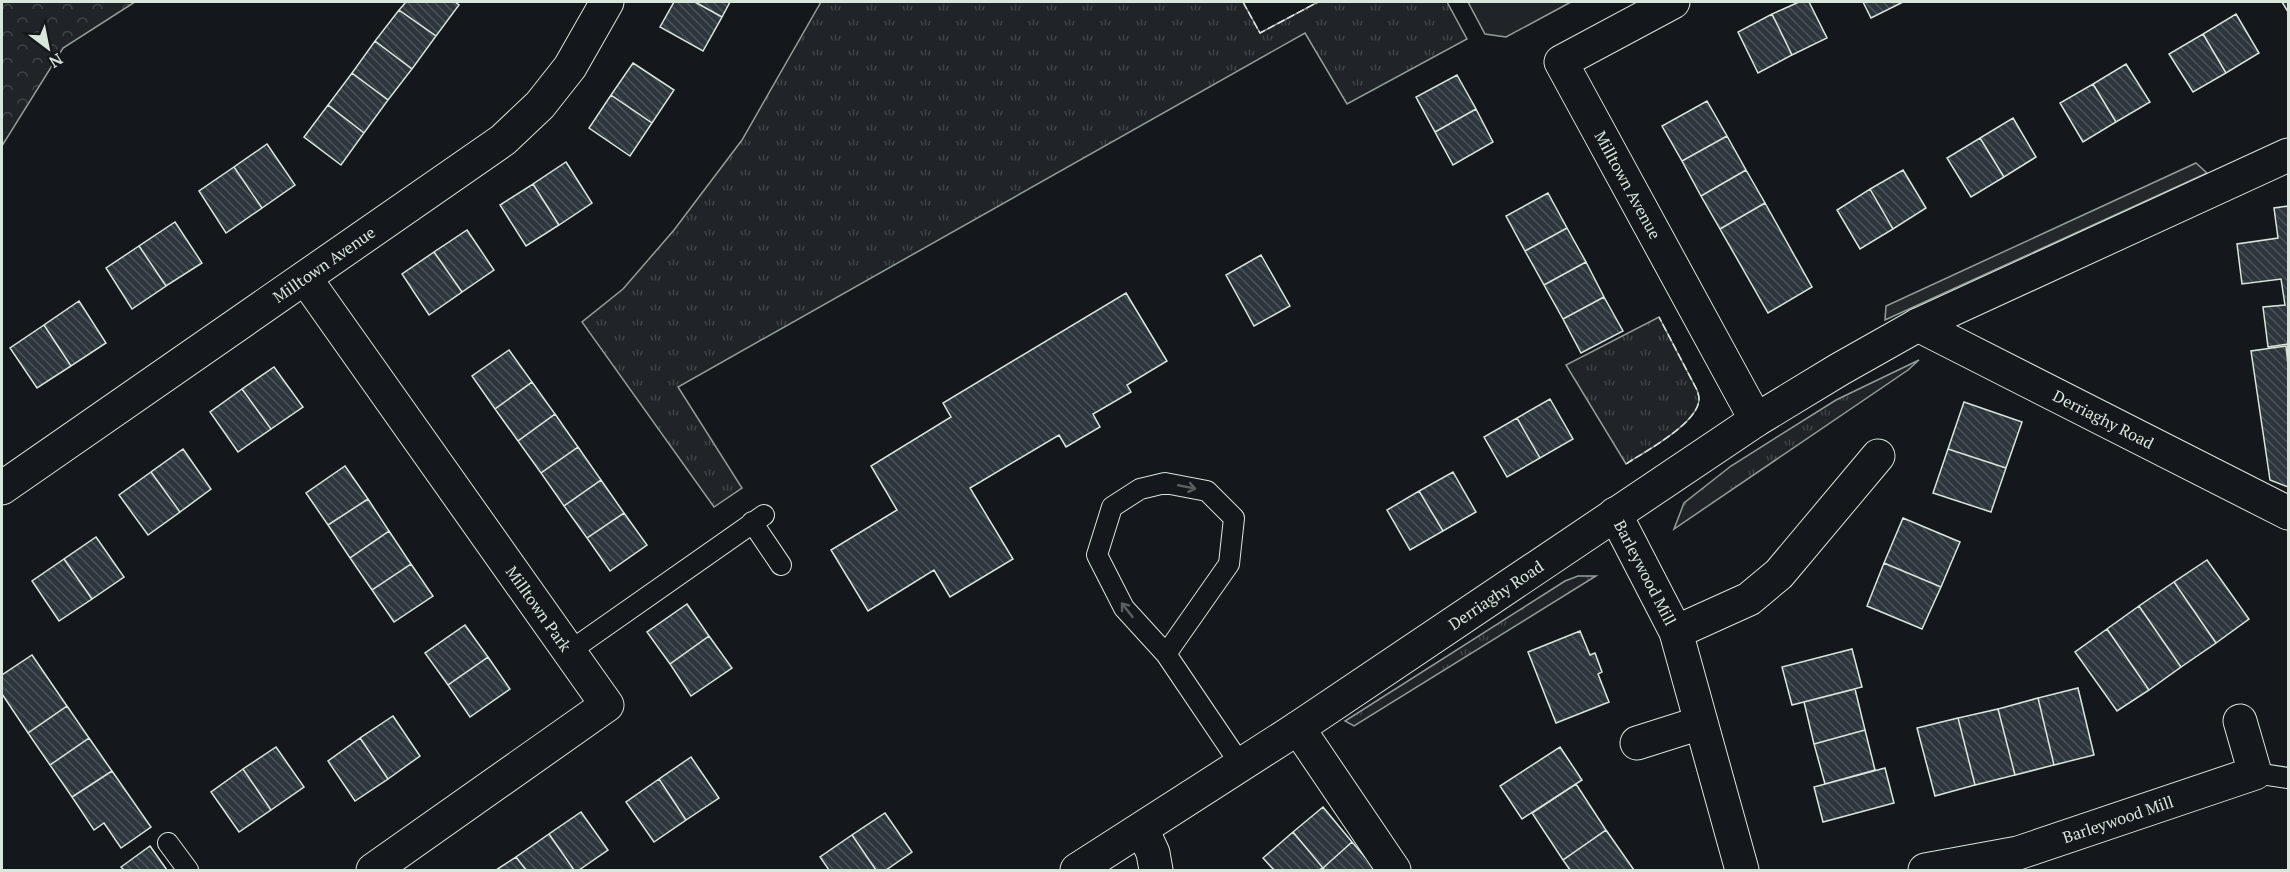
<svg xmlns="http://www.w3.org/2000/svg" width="2290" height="872" font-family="'PT Serif',serif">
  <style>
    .grass { fill: url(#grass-tufts); stroke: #939e99; stroke-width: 1.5 }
    .forest { fill: url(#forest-crowns); stroke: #939e99; stroke-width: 1.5 }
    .garden { fill: #202428; stroke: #939e99; stroke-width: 1.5 }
    .parking { fill: #24282b; stroke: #939e99; stroke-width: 1.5 }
    .building { fill: url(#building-back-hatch); stroke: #d8e6dc; stroke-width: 1.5 }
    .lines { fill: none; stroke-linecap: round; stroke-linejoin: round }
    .service-casing { stroke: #d8e6dc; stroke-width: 22 }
    .minor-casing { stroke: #d8e6dc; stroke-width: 35 }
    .tertiary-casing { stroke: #d8e6dc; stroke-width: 35 }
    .service { stroke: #14181c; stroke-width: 20 }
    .minor { stroke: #14181c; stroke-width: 33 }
    .tertiary { stroke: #14181c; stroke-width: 33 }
    .fence { stroke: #d8e6dc; stroke-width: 1.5; stroke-dasharray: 8 3; stroke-linecap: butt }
    .oneway { stroke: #59605f }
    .labels { text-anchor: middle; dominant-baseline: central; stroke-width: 4.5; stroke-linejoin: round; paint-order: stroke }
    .street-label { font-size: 16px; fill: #d8e6dc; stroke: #14181c }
  </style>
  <defs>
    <pattern id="grass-tufts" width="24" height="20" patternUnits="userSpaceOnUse" patternTransform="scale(1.5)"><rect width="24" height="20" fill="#202428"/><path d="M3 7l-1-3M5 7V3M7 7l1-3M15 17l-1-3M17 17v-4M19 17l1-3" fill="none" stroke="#404447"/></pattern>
    <pattern id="forest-crowns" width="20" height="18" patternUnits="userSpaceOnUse" patternTransform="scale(1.5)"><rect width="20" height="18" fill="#202428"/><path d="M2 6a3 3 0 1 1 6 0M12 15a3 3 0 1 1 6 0" fill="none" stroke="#404447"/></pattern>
    <pattern id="building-back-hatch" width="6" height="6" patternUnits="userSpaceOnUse" patternTransform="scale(1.5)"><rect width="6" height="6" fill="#2c363c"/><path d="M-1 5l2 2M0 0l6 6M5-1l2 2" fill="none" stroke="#4a5358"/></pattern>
  </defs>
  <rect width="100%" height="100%" fill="#14181c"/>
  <path class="grass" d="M821,2H1243L1260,33L1318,2H1447L1467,39L1347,104L1305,33L678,387L742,488L714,507L582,322L623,289L674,230L742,140Z
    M1659,317L1697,390C1698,393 1699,396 1699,399C1699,423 1644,452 1626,464L1566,365Z
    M1919,360L1908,370L1674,529L1684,503L1731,466L1836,400Z
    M1578,576H1596L1354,726L1345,721L1565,581Z"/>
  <path class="forest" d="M2,2H135L63,48L2,146Z"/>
  <path class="garden" d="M1468,2H1571L1506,37L1485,34Z"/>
  <path class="parking" d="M2196,163L2207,173L1885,320L1886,306Z"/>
  <path class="building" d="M406,2H455L459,5L436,36L399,10Z
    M674,2H695L722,17L703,51L660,27Z
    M695,2H730L722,17Z
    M1799,2H1809L1827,38L1792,55L1772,14Z
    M1863,2H1903L1871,18Z
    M2282,2H2288V12Z
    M399,10L436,36L412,69L375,41Z
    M1772,14L1792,55L1758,73L1738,32Z
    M2236,14L2259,53L2226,73L2203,34Z
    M2203,34L2226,73L2193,92L2169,54Z
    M375,41L412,69L388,100L352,73Z
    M633,63L674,90L652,123L611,95Z
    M2126,64L2150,102L2116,122L2093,84Z
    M352,73L388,100L364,133L328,105Z
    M1457,75L1476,109L1435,132L1416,97Z
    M2093,84L2116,122L2083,142L2060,103Z
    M611,95L652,123L630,156L589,128Z
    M1707,101L1727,136L1682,161L1662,126Z
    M328,105L364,133L341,165L304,137Z
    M1476,109L1493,142L1453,165L1435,132Z
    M2013,118L2036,157L2004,177L1980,138Z
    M1727,136L1746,170L1701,196L1682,161Z
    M1980,138L2004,177L1971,197L1947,158Z
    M267,144L295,185L262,208L234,167Z
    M566,162L592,203L559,225L533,184Z
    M234,167L262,208L226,233L199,191Z
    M1746,170L1765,203L1720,229L1701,196Z
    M1903,170L1926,208L1893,229L1870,189Z
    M533,184L559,225L526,246L500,205Z
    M1870,189L1893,229L1860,249L1837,210Z
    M1548,193L1567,228L1525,251L1506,216Z
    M1765,203L1812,287L1768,313L1720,229Z
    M2288,206V344L2268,347L2263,307L2285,305L2281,279L2242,284L2237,244L2278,238L2274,208Z
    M175,222L202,263L166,286L139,246Z
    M1567,228L1586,262L1544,285L1525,251Z
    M467,230L494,270L462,292L434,252Z
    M139,246L166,286L132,309L106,268Z
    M434,252L462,292L429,315L402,274Z
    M1261,255L1290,306L1254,326L1226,275Z
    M1586,262L1604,297L1563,319L1544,285Z
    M1126,293L1167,361L1127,385L1131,392L1093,414L1100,427L1066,447L1059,435L970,488L1013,559L950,597L934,570L868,611L831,550L897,510L871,466L951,417L943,403Z
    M1604,297L1623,331L1581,353L1563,319Z
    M79,301L106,343L71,366L44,325Z
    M44,325L71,366L37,388L10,348Z
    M2286,346L2288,365V487L2270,480L2251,351Z
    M509,350L532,382L495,409L472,376Z
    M274,367L303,407L271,429L242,389Z
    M532,382L555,414L518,441L495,409Z
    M242,389L271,429L238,452L210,412Z
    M1550,399L1573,439L1540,458L1517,418Z
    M1964,402L2022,422L2006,468L1948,449Z
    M555,414L578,447L541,473L518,441Z
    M1517,418L1540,458L1507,477L1484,437Z
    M578,447L601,480L564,506L541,473Z
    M183,449L211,489L180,512L151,472Z
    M1948,449L2006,468L1991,512L1933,493Z
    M345,466L368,499L328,525L306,493Z
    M151,472L180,512L148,535L119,495Z
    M1453,472L1476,512L1443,531L1419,491Z
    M601,480L624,513L587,538L564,506Z
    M1419,491L1443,531L1410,550L1387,510Z
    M368,499L389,531L350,558L328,525Z
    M624,513L647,545L610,571L587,538Z
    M1903,518L1960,542L1941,587L1884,563Z
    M389,531L411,564L372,590L350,558Z
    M96,537L124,577L92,599L64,559Z
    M64,559L92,599L59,621L32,581Z
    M2207,560L2249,619L2216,643L2174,582Z
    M1884,563L1941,587L1922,629L1867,606Z
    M411,564L433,596L394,622L372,590Z
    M2174,582L2216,643L2181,667L2139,606Z
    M687,604L709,636L670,664L647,632Z
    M2139,606L2181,667L2149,690L2107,629Z
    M465,625L488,657L448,685L425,653Z
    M2107,629L2149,690L2117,711L2075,652Z
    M1580,631L1590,655L1595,653L1602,672L1598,674L1609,702L1556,723L1528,652Z
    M709,636L732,668L691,696L670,664Z
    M1852,649L1862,687L1792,705L1782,667Z
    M32,655L67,706L28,733L2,694V675Z
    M488,657L510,689L470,717L448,685Z
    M2078,688L2094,755L2054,765L2038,698Z
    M1855,689L1865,730L1814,744L1804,702Z
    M2038,698L2054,765L2015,775L1998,709Z
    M67,706L89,738L50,765L28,733Z
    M1998,709L2015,775L1975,785L1958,718Z
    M393,716L420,756L388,779L360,738Z
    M1958,718L1975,785L1935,796L1917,728Z
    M1865,730L1875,770L1825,784L1814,744Z
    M89,738L112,771L72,797L50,765Z
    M360,738L388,779L355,801L328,761Z
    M276,747L304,787L271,810L243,769Z
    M1560,747L1582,780L1522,819L1500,786Z
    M691,757L719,798L686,820L659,779Z
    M1885,768L1894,803L1823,822L1814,787Z
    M243,769L271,810L239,832L211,792Z
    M112,771L151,827L121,848L104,823L94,830L72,797Z
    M659,779L686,820L654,842L626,802Z
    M1576,784L1606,830L1563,860L1532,813Z
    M1323,807L1352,842L1323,868L1293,832Z
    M581,812L608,850L579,870H574L549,834Z
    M885,813L912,852L886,870H876L852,835Z
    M1606,830L1634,870H1570L1563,860Z
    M1293,832L1323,868L1319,870H1274L1263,858Z
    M549,834L574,870H526L516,857Z
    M852,835L876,870H829L820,857Z
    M1352,842L1376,870H1325L1323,868Z
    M150,846L167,870H124L121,867Z
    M516,857L526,870H496Z"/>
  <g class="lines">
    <defs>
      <path id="service" d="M752,522L781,565
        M570,651L764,515
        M1166,654L1229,564L1234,518L1207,491L1165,483L1140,489L1112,507L1097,555L1124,608L1166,654L1241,765
        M2255,773L2288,778
        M168,843L188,870"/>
      <g id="minor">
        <path id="s1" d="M1673,2L1561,62L1756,420"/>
        <path id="s2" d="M305,278L607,705L373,870"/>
        <path id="s3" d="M1918,325L2288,513"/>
        <path id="s4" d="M2,488L503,140L540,105L570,67L607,2"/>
        <path id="s5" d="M1615,514L1676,632L1742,870"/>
        <path d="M1676,632L1749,599L1779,574L1878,456"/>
        <path d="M1298,728L1394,870"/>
        <path d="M1637,743L1700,723"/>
        <path d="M1142,829L1153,853L1156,870"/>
        <path id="s6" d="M1925,870L2018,853L2255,773L2240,721"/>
      </g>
      <g id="tertiary">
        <path id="s7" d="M1077,870L1298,728L1756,420L1840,369L1918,325L2288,155"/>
      </g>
    </defs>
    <use href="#service" class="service-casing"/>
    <use href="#minor" class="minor-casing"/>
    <use href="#tertiary" class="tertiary-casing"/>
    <use href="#service" class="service"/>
    <use href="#minor" class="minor"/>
    <use href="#tertiary" class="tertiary"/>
    <path class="fence" d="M1243,2L1260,33L1318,2
      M1626,464C1644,452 1699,423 1699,399C1699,396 1698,393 1697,390L1659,317"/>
  </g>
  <defs><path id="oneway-shaft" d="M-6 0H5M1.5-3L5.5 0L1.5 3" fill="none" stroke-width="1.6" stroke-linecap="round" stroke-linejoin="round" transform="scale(1.5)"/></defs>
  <g class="oneway">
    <use href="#oneway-shaft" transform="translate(1187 487) rotate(11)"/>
    <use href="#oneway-shaft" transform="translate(1127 610) rotate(-128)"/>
  </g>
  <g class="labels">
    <g class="street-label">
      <text stroke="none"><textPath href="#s1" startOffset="267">Milltown Avenue</textPath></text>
      <text stroke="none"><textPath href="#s4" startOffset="392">Milltown Avenue</textPath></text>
      <text stroke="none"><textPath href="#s3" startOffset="208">Derriaghy Road</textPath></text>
      <text stroke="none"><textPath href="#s5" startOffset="66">Barleywood Mill</textPath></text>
      <text stroke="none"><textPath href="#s7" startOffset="501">Derriaghy Road</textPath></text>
      <text stroke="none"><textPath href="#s2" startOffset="405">Milltown Park</textPath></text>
      <text stroke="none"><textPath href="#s6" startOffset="200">Barleywood Mill</textPath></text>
    </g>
  </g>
  <rect width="2290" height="872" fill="none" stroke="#d8e6dc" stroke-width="6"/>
  <g transform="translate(48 48) rotate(148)" stroke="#14181c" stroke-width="4.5" paint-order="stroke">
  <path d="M0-4.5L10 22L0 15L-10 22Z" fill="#d8e6dc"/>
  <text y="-9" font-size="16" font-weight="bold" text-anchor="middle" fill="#d8e6dc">N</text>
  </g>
</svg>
